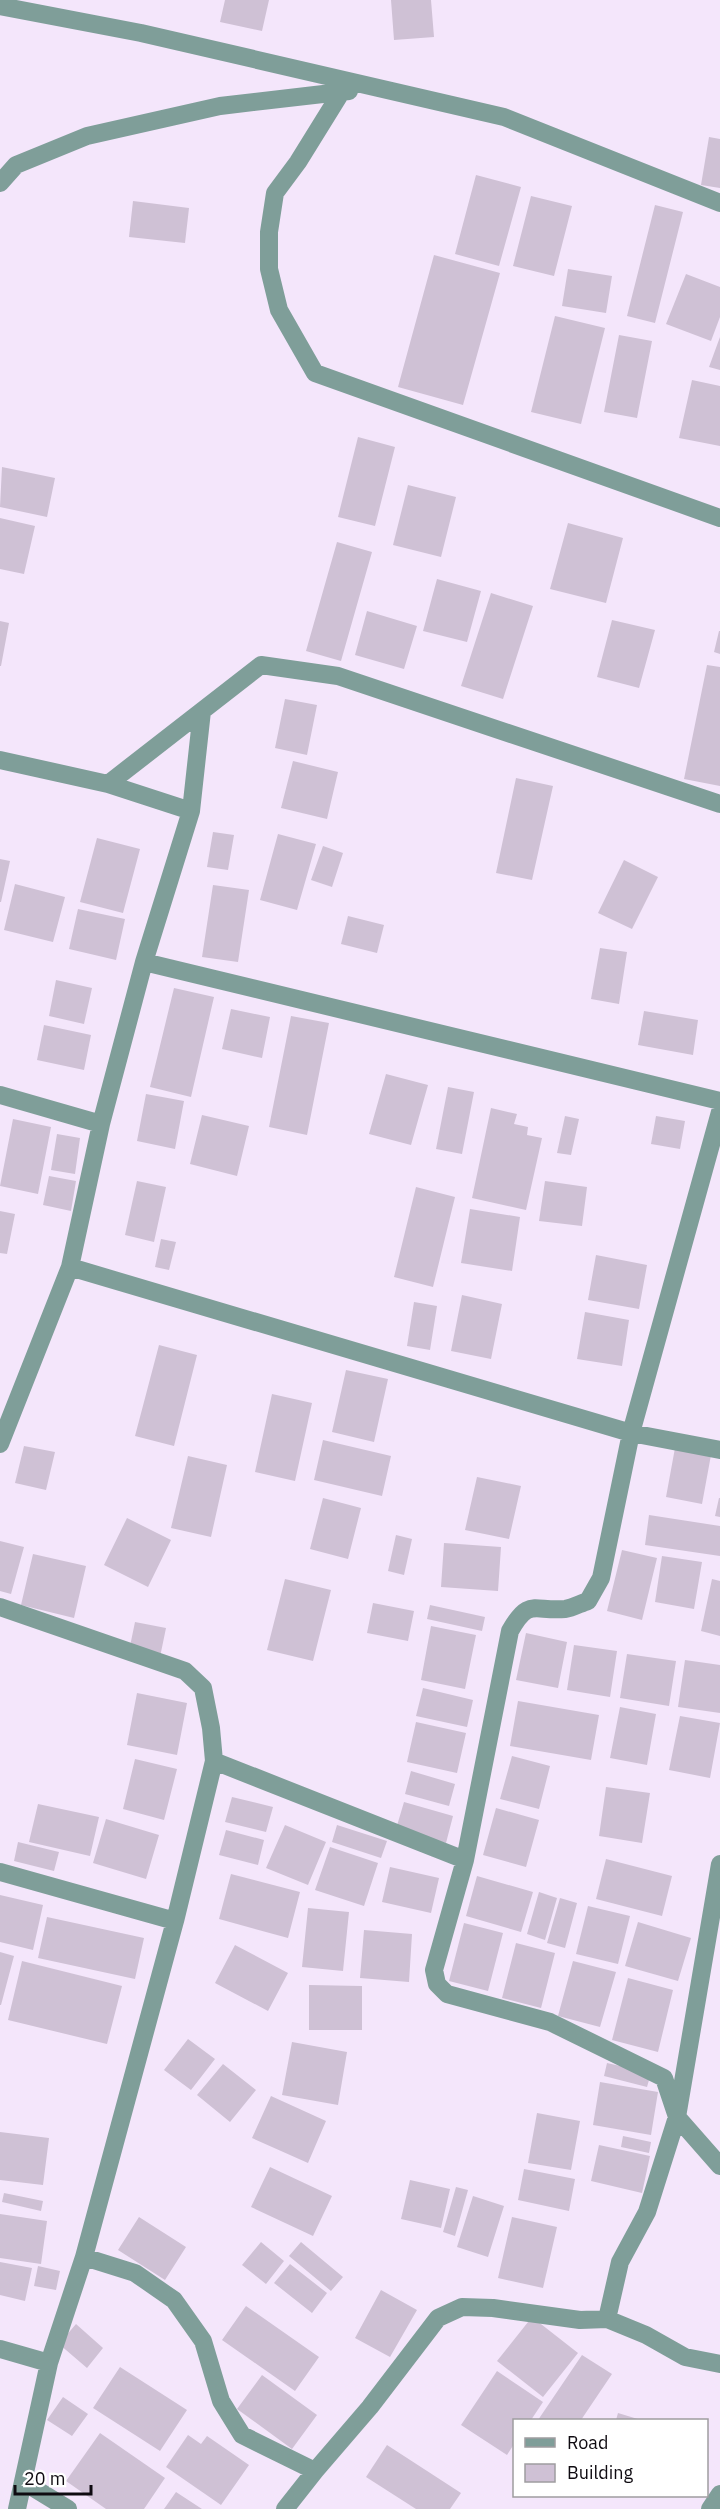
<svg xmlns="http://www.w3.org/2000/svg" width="720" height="2509" font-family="'IBM Plex Sans',sans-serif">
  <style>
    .building { fill: #cfc1d5 }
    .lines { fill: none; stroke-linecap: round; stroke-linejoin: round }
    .street { stroke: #7f9e99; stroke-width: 18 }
  </style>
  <rect width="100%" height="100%" fill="#f4e6fb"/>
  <path class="building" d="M225,0H269L262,31L220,22Z
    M391,0H431L434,37L394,40Z
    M709,137L720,139V188L701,185Z
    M476,175L521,187L499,266L455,254Z
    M531,196L572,206L554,276L513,266Z
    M133,201L189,208L185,243L129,237Z
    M655,205L683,212L655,323L627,316Z
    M434,255L500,273L463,405L398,387Z
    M568,269L612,276L606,313L562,306Z
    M686,274L720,287V317L711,341L666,324Z
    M555,316L605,328L581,424L531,412Z
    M619,335L652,341L637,418L604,412Z
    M720,337V370L709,367Z
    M692,380L720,386V446L679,438Z
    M358,437L395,447L375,526L338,517Z
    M2,467L55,478L47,517L0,507Z
    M408,485L456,497L441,557L393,545Z
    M0,518L35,526L24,574L0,569Z
    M568,523L623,538L606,603L550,589Z
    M337,542L372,552L341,661L306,651Z
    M437,579L481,591L467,642L423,631Z
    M491,593L533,606L503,699L461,686Z
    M367,611L417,626L404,669L355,655Z
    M612,620L655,630L639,688L597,677Z
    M0,621L9,623L1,666H0Z
    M719,631H720V654L714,652Z
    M707,665L720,667V786L684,779Z
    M285,699L317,705L307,755L275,748Z
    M293,761L338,772L327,819L281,808Z
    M516,778L553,786L532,880L496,873Z
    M213,832L234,835L228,870L207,867Z
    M278,834L316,844L297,910L260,900Z
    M97,838L140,849L123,913L80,902Z
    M323,846L343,853L332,887L311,880Z
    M0,859L10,861L1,902H0Z
    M624,860L658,877L632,929L598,913Z
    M15,884L65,897L53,942L4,930Z
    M213,885L249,890L238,962L202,957Z
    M78,909L125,919L116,960L69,949Z
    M348,916L384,925L377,953L341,944Z
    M600,948L627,952L619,1004L591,999Z
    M56,980L92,988L84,1024L49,1016Z
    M174,988L214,997L191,1097L150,1087Z
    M231,1009L270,1017L262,1058L222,1049Z
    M644,1011L698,1020L693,1055L638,1045Z
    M291,1016L329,1023L307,1135L269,1127Z
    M44,1025L91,1035L84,1070L37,1060Z
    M386,1074L428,1085L411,1145L369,1134Z
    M448,1087L474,1092L462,1154L436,1149Z
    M146,1094L184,1101L175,1149L137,1141Z
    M491,1108L517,1114L514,1124L528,1127L527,1135L542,1138L526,1210L472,1198Z
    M202,1115L249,1126L237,1176L190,1164Z
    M565,1116L579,1119L571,1155L557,1153Z
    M656,1116L685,1121L680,1149L651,1144Z
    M13,1119L51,1127L38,1194L0,1186Z
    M57,1134L80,1138L75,1174L51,1170Z
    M49,1176L76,1181L71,1211L43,1205Z
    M137,1181L166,1187L154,1242L125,1235Z
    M545,1181L587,1187L582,1226L539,1221Z
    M416,1187L455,1197L433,1287L394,1277Z
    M470,1209L520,1217L512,1271L461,1263Z
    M0,1211L15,1214L7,1254L0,1253Z
    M161,1239L176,1242L169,1270L155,1267Z
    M596,1255L647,1265L639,1309L588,1300Z
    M462,1295L502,1304L491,1359L451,1351Z
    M414,1302L437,1306L430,1350L407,1346Z
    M585,1312L629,1320L622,1366L577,1359Z
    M159,1345L197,1355L174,1446L135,1436Z
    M346,1370L388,1379L374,1442L332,1432Z
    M272,1394L312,1403L295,1481L255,1472Z
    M323,1440L391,1456L382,1496L314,1480Z
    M24,1446L55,1452L46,1490L15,1483Z
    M675,1448L711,1455L702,1504L666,1497Z
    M188,1456L227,1465L211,1537L171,1528Z
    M477,1477L521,1486L509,1539L465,1530Z
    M323,1498L361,1508L348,1559L310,1549Z
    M719,1498H720V1517L715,1516Z
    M649,1515L720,1526V1556L645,1545Z
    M127,1518L171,1540L148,1587L104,1565Z
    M396,1535L412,1539L404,1575L388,1571Z
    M0,1541L24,1547L11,1594L0,1591Z
    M444,1543L501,1547L498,1591L441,1587Z
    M622,1550L657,1558L642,1620L607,1611Z
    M33,1554L86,1566L74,1618L21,1605Z
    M662,1556L702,1562L694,1609L655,1602Z
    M285,1579L331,1590L313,1661L267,1650Z
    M712,1579L720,1581V1636L701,1631Z
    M373,1603L414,1611L408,1641L367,1633Z
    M430,1605L485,1617L482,1631L427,1619Z
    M135,1622L166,1628L160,1657L129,1651Z
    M431,1626L476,1635L465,1689L421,1680Z
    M526,1633L567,1642L558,1688L516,1680Z
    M574,1645L617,1651L610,1697L567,1690Z
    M627,1654L676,1661L669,1706L620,1698Z
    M685,1660L720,1665V1713L678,1707Z
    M423,1688L473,1700L467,1727L416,1716Z
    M137,1693L187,1703L177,1755L127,1745Z
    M518,1701L599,1715L591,1760L510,1746Z
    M620,1707L656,1714L647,1765L610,1758Z
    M680,1716L720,1723L710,1778L669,1770Z
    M416,1722L466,1733L457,1773L407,1762Z
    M512,1756L550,1766L539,1809L500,1799Z
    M135,1759L177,1769L164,1820L123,1809Z
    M411,1771L455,1784L449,1806L405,1794Z
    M606,1787L650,1793L642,1843L599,1836Z
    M232,1797L273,1807L266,1832L225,1822Z
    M404,1802L453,1816L446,1843L396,1829Z
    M38,1804L99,1817L90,1856L29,1842Z
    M496,1808L539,1820L526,1867L483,1855Z
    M106,1819L159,1835L146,1879L93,1863Z
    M285,1825L326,1842L308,1885L266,1868Z
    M337,1825L387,1841L381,1858L332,1842Z
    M226,1830L264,1840L258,1865L219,1855Z
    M18,1842L59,1852L54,1871L14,1861Z
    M330,1847L378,1863L364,1906L315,1890Z
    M606,1859L672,1876L662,1916L596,1899Z
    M390,1867L439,1878L431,1913L382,1902Z
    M231,1874L300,1892L288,1938L219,1919Z
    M477,1876L533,1892L521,1932L466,1916Z
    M539,1892L557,1898L545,1940L527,1934Z
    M0,1895L43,1905L33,1950L0,1942Z
    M560,1898L577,1903L565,1948L547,1943Z
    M588,1906L630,1916L618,1964L576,1954Z
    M308,1908L349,1912L343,1971L302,1967Z
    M47,1917L144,1938L135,1979L38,1958Z
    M638,1922L691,1938L678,1981L625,1966Z
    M464,1923L503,1933L488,1991L449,1981Z
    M364,1930L412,1934L409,1982L360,1978Z
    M516,1943L555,1953L541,2008L502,1998Z
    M235,1945L288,1973L268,2011L215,1983Z
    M0,1952L14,1956L1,2005H0Z
    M22,1961L122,1986L107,2044L8,2020Z
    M573,1961L616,1972L600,2027L558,2016Z
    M628,1978L673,1990L658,2052L612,2040Z
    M309,1985L362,1986V2030H309Z
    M188,2039L215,2059L191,2090L164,2070Z
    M292,2042L347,2052L338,2105L282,2095Z
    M607,2063L651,2073L647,2087L604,2076Z
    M223,2064L256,2090L230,2122L197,2095Z
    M600,2082L658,2092L651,2135L593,2125Z
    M271,2096L326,2121L308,2163L252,2138Z
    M537,2113L580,2121L571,2170L528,2163Z
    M0,2132L49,2138L43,2185L0,2180Z
    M623,2136L651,2142L649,2153L621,2147Z
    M599,2145L650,2156L642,2193L591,2181Z
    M270,2167L332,2196L313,2236L251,2207Z
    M524,2169L575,2179L569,2211L518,2200Z
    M410,2180L450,2189L441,2228L401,2219Z
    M456,2187L468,2190L455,2236L443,2232Z
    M4,2193L43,2201L41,2211L2,2202Z
    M473,2196L504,2206L488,2257L457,2247Z
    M0,2214L47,2221L41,2264L0,2258Z
    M139,2217L186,2247L165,2280L118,2250Z
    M512,2217L557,2227L543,2288L498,2278Z
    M261,2242L284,2261L266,2284L242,2265Z
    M301,2242L343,2277L331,2291L289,2256Z
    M0,2262L32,2268L25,2301L0,2295Z
    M290,2264L327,2293L312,2313L274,2283Z
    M38,2266L60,2271L56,2290L34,2286Z
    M381,2290L417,2310L390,2357L355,2338Z
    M246,2306L319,2357L295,2391L222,2340Z
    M532,2317L578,2353L543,2397L497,2361Z
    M76,2324L103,2348L87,2368L59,2344Z
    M582,2355L612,2374L581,2420H538Z
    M120,2367L187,2410L160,2451L93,2408Z
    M497,2371L543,2402L531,2420H514V2444L507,2455L461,2425Z
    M262,2375L317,2415L292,2449L237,2409Z
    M63,2397L88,2414L72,2436L47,2420Z
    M618,2413L641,2420H616Z
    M100,2433L165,2478L144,2509H106L66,2481Z
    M188,2435L201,2444L207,2436L249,2465L221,2505L166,2467Z
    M387,2445L461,2493L450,2509H416L366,2477Z
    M176,2492L202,2509H164Z"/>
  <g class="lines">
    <path class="street" d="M0,6L141,33L504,117L720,203
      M342,91L298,162L275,193L269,232V269L279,310L315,373L720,518
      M0,183L16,165L87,136L220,106L349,91
      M0,760L108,784L261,665L338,676L720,804
      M108,784L191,811
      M144,962L720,1101
      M0,1095L101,1124
      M720,1112L631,1433L601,1578L588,1601C581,1603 573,1608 565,1609C534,1612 529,1597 510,1631L465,1860L434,1970L437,1984L447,1994L550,2022L664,2078L677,2117L720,2166
      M70,1267L631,1433L720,1450
      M0,1444L70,1267L101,1124L144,962L191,811L202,711
      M0,1607L185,1671L203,1688L211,1728L214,1761L465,1860
      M0,1872L175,1921
      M84,2257L135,2273L174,2300L203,2341L221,2401L242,2435L315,2471L370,2407L438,2318L462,2307L493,2308L580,2320L607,2319L620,2262L647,2212L677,2117L720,1864
      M607,2319L646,2335L685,2357L720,2364
      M0,2349L49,2363
      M24,2482L68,2509
      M17,2509L49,2363L84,2257L175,1921L214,1761
      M285,2509L315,2471
      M710,2509L720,2494"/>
  </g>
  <rect x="513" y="2419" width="195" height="78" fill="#ffffff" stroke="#9f9da0" stroke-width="1.5"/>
  <rect x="525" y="2438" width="30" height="9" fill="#7f9e99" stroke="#9f9da0" stroke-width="1.5"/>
  <text x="567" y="2449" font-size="18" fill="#0f0b11">Road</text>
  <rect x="525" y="2464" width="30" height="18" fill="#cfc1d5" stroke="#9f9da0" stroke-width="1.5"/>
  <text x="567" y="2479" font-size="18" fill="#0f0b11">Building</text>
  <path d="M15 2485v9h76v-9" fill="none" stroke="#0f0b11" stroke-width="3"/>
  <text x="24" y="2485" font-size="18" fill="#0f0b11" stroke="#ffffff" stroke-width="4.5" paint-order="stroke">20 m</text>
</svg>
